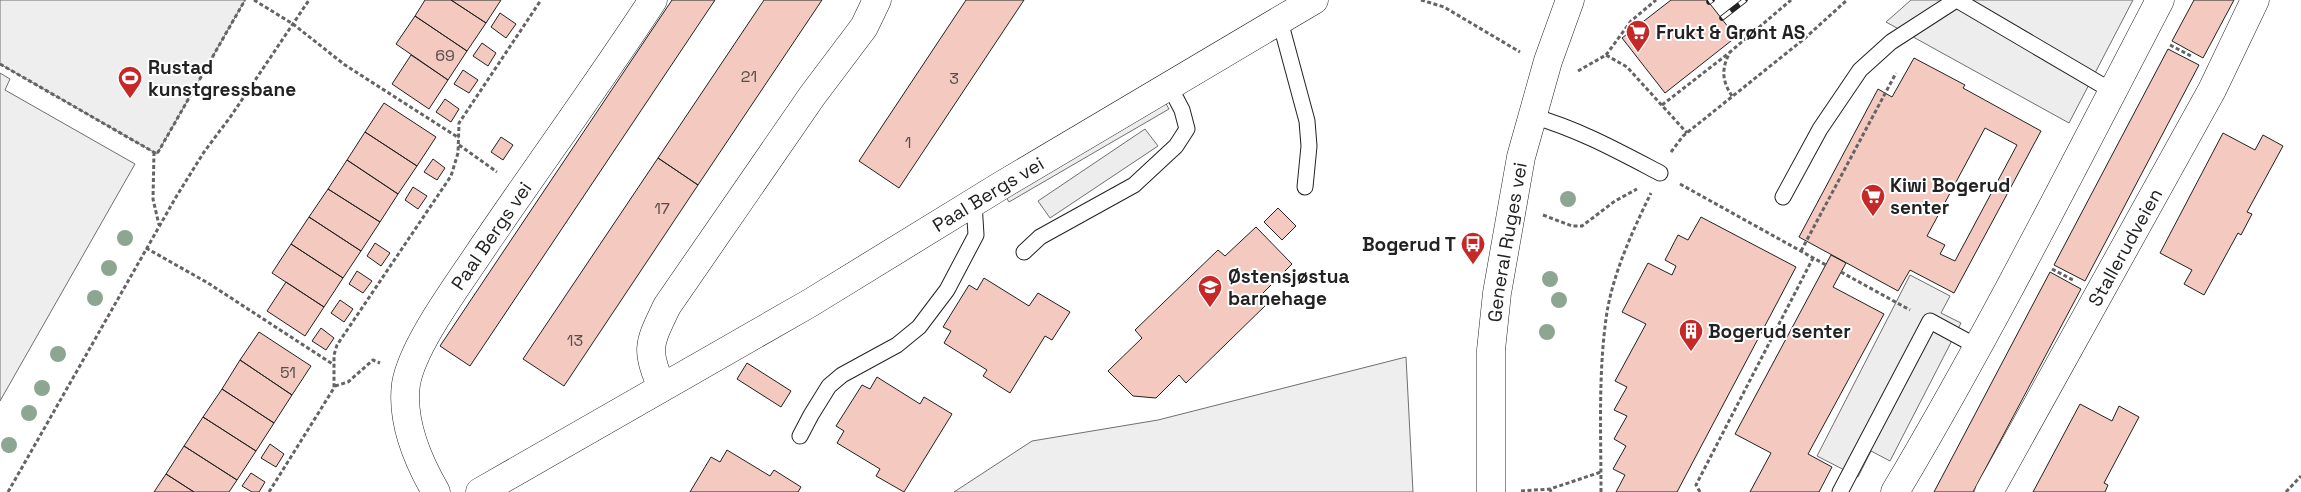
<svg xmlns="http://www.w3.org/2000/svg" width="2301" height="492" font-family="'Space Grotesk',sans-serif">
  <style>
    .green { fill: #eee; stroke: #6f6f6f }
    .parking { fill: #ededed; stroke: #6f6f6f }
    .building { fill: #f3c9c0; stroke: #222; fill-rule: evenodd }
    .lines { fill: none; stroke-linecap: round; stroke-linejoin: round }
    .service-casing { stroke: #222; stroke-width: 17 }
    .minor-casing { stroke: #222; stroke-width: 29 }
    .secondary-casing { stroke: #222; stroke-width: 29 }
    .path { stroke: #646464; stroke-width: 3; stroke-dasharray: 4 2.5; stroke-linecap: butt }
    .service { stroke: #fff; stroke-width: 15 }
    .minor { stroke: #fff; stroke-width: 28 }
    .secondary { stroke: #fff; stroke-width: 28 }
    .rail-casing { stroke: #222; stroke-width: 5.5 }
    .rail { stroke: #fff; stroke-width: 4; stroke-dasharray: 11; stroke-linecap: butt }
    .tree { fill: #8da692 }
    .labels { text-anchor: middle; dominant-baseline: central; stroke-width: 4; stroke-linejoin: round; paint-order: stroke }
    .number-label { font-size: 16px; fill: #564c4a }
    .poi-label { font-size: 19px; font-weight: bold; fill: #222; stroke: #fff; text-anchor: start }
    .street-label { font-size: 19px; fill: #222; stroke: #fff }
  </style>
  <rect width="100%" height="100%" fill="#fff"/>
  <path class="green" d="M0,0H245L157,154L0,64Z
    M0,73L10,79L5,90L135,164L0,401Z
    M1406,357L1413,492H954L1032,441L1158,420Z"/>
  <path class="parking" d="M1911,0H2133L2069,123L1886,22Z
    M1162,97L1169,109L1009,202L1002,191Z
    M1145,129L1158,146L1050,218L1038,201Z
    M1910,275L1950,296L1941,313L1961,323L1890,461L1871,451L1858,477L1817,456Z"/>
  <path class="building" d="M425,0H451L486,23L467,51L415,16Z
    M451,0H501L486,23Z
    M672,0H715L470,366L440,346Z
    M764,0H822L698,185L658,158Z
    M966,0H1024L899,188L859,161Z
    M1671,0H1707L1736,37L1665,93L1622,38Z
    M2194,0H2234L2203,58L2172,41Z
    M500,13L516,24L506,38L491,27Z
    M415,16L467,51L448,80L396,44Z
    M482,43L496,53L488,66L473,56Z
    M2168,49L2199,65L2085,281L2054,265Z
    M411,55L448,80L429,109L392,84Z
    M1914,58L1965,85L1963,88L2041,131L1954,293L1910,270L1898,291L1799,237L1878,89L1892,97ZM1985,128L2017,145L1955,261L1940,254L1945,245L1927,236Z
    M463,70L478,80L469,93L454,84Z
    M445,99L459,109L451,122L436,112Z
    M384,103L436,137L417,166L365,132Z
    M365,132L417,166L398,194L347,160Z
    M2223,133L2255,150L2263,135L2283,146L2247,212L2252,214L2241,235L2238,233L2204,295L2184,284L2192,270L2160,253Z
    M501,137L513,145L503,160L491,152Z
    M658,158L698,185L564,386L523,359Z
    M433,159L445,168L437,180L424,172Z
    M347,160L398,194L380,222L328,189Z
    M413,187L427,196L418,209L405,200Z
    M328,189L380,222L361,251L309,217Z
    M1278,208L1296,226L1282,240L1264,222Z
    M309,217L361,251L343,278L291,244Z
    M1701,217L1796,267L1677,492H1616L1625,475L1613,469L1626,446L1614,439L1627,416L1614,410L1627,387L1615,381L1646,324L1622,312L1648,263L1672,275L1676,266L1665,260L1678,235L1688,240Z
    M1256,227L1292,264L1261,295L1269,302L1186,383L1179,375L1156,398L1133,396L1108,371L1142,338L1135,330L1218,250L1225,256Z
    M375,243L390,253L381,266L367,256Z
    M291,244L343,278L324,307L272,273Z
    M1831,255L1846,263L1833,287L1884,314L1808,454L1832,467L1819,492H1750L1771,453L1735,434Z
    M357,271L372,281L363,293L349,284Z
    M2050,272L2081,289L1973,492H1934Z
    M984,278L1029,306L1038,293L1070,312L1052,340L1045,336L1010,393L983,376L987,370L944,343L951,331L943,327L969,285L977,290Z
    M286,282L324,307L305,336L267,311Z
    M340,300L353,309L344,322L331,313Z
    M321,328L334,338L326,350L312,341Z
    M259,332L311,366L292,395L240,360Z
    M240,360L292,395L274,423L222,389Z
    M747,363L791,391L781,407L737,379Z
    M877,377L920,404L924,397L952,414L904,492L876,476L880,469L837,443L844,431L836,426L862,385L870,389Z
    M222,389L274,423L256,451L203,417Z
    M2080,404L2112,421L2119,406L2139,417L2104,483L2108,485L2105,492H2033Z
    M203,417L256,451L237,480L184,446Z
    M270,444L284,454L276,467L261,458Z
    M184,446L237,480L229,492H194L166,474Z
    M727,450L770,476L774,470L801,487L798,492H690L711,457L720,462Z
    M251,473L265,482L259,492H252L242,486Z
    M166,474L194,492H154Z"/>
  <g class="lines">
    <defs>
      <path id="service" d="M1957,0L2112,91
        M1280,21L1307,121L1309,146L1305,187
        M1532,116C1578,129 1618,151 1660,173
        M1783,197L1820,129L1860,70L1891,42L1956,0
        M1024,252L1040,237L1134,185L1176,146L1187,129L1182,110L1170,87
        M800,436L811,415L829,386L842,375L897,345L919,327L947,290L976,235L974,203
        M1840,492L1930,321L1978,347"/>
      <g id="minor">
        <path d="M662,387C644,349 650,342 667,306L812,96L864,27L877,0"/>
        <path id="s1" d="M436,492C418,461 401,421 406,384C412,347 455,289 477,256C535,170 596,87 653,0"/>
        <path id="s2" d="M480,492L810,303L1002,185L1314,0"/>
        <path d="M1895,492C1990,332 2074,165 2160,0"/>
        <path id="s3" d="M1989,492L2212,90L2255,0"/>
      </g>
      <g id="secondary">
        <path id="s4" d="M1491,492V350L1497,293L1521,157L1548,61L1570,0"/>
      </g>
    </defs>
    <use href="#service" class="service-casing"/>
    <use href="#minor" class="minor-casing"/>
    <use href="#secondary" class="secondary-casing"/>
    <path class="path" d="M254,0L293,24L345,65L459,138
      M1421,0L1444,7L1520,52
      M2170,45L2193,57
      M1606,55L1631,21L1656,0
      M0,64L157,154L245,0
      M1578,71L1606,55L1627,67L1687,133
      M1732,96C1722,81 1721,69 1730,52L1791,0
      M1662,105L1729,53
      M459,145L497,172
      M154,152L153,199L159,225
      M1671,152L1683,136L1804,39L1847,0
      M1680,184L1826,265
      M1543,215L1572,226H1582L1615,201L1637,189
      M146,248L208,283L334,365
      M1801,251L1896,73
      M2052,269L2073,280
      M1841,272L1910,310
      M335,386L348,382L373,360L380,363
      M1521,491L1550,489
      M8,492L176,197L204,152L231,116L309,0
      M269,492L334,388V355L337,345L451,176L458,153L459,123L541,0
      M1551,492L1550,489L1601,472
      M1601,492C1601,432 1598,371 1607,312C1614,271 1633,230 1651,193
      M1700,492L1696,485L1813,258
      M2286,492L2301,476"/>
    <use href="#service" class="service"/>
    <use href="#minor" class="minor"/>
    <use href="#secondary" class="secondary"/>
    <defs>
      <path id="rail" d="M1709,2L1712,0
        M1722,18L1745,0"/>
    </defs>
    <use href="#rail" class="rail-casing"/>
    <use href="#rail" class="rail"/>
  </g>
  <g class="tree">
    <circle cx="1568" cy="199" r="8"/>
    <circle cx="125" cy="238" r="8"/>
    <circle cx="109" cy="268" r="8"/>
    <circle cx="1550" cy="279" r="8"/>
    <circle cx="95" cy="298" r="8"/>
    <circle cx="1559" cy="300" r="8"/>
    <circle cx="1547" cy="332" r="8"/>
    <circle cx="58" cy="354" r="8"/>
    <circle cx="42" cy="388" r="8"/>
    <circle cx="29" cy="413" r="8"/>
    <circle cx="9" cy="445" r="8"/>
  </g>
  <defs>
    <symbol id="supermarket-pin" viewBox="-11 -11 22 30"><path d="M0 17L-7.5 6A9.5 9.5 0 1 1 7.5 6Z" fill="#c62828" stroke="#fff"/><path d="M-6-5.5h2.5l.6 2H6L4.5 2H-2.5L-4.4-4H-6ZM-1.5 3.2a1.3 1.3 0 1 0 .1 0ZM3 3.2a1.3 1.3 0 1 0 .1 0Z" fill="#fff"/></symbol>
    <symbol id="stadium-pin" viewBox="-11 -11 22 30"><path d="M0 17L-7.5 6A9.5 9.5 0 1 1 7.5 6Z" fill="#c62828" stroke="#fff"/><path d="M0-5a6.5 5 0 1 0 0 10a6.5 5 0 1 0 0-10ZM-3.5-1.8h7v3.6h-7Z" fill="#fff"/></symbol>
    <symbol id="bus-pin" viewBox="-11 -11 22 30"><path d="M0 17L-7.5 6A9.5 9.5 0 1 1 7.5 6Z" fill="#c62828" stroke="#fff"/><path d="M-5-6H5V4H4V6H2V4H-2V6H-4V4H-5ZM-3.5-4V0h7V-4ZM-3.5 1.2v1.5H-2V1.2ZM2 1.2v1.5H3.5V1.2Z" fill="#fff"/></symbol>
    <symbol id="school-pin" viewBox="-11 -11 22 30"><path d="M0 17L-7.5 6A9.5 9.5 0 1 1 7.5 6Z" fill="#c62828" stroke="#fff"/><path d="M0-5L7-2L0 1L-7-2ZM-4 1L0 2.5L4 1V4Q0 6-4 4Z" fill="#fff"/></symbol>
    <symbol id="building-pin" viewBox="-11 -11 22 30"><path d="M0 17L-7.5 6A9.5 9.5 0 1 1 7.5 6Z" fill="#c62828" stroke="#fff"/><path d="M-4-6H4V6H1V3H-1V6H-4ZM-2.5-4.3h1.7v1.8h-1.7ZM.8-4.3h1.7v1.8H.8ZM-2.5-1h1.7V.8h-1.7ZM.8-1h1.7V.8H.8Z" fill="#fff"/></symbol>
  </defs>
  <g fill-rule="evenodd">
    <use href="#supermarket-pin" x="1624" y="18" width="28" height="38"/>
    <use href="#stadium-pin" x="116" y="64" width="28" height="38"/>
    <use href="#supermarket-pin" x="1859" y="182" width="28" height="38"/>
    <use href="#bus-pin" x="1459" y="230" width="28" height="38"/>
    <use href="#school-pin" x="1196" y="273" width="28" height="38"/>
    <use href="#building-pin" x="1677" y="317" width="28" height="38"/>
  </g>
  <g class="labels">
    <g class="number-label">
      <text x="445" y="55">69</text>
      <text x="749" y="76">21</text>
      <text x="954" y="78">3</text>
      <text x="908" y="142">1</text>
      <text x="662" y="208">17</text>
      <text x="575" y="340">13</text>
      <text x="288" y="372">51</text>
    </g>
    <g class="poi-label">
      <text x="1656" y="32">Frukt &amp; Grønt AS</text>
      <text x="148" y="67">Rustad<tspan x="148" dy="22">kunstgressbane</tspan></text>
      <text x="1890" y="185">Kiwi Bogerud<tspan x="1890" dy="22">senter</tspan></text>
      <text x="1456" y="244" text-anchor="end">Bogerud T</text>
      <text x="1228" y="276">Østensjøstua<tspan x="1228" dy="22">barnehage</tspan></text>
      <text x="1708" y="331">Bogerud senter</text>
    </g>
    <g class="street-label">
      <text stroke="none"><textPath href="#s2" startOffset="589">Paal Bergs vei</textPath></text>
      <text stroke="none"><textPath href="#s1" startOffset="286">Paal Bergs vei</textPath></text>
      <text stroke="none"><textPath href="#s4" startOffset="251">General Ruges vei</textPath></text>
      <text stroke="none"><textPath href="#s3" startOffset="280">Stallerudveien</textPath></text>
    </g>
  </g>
</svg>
